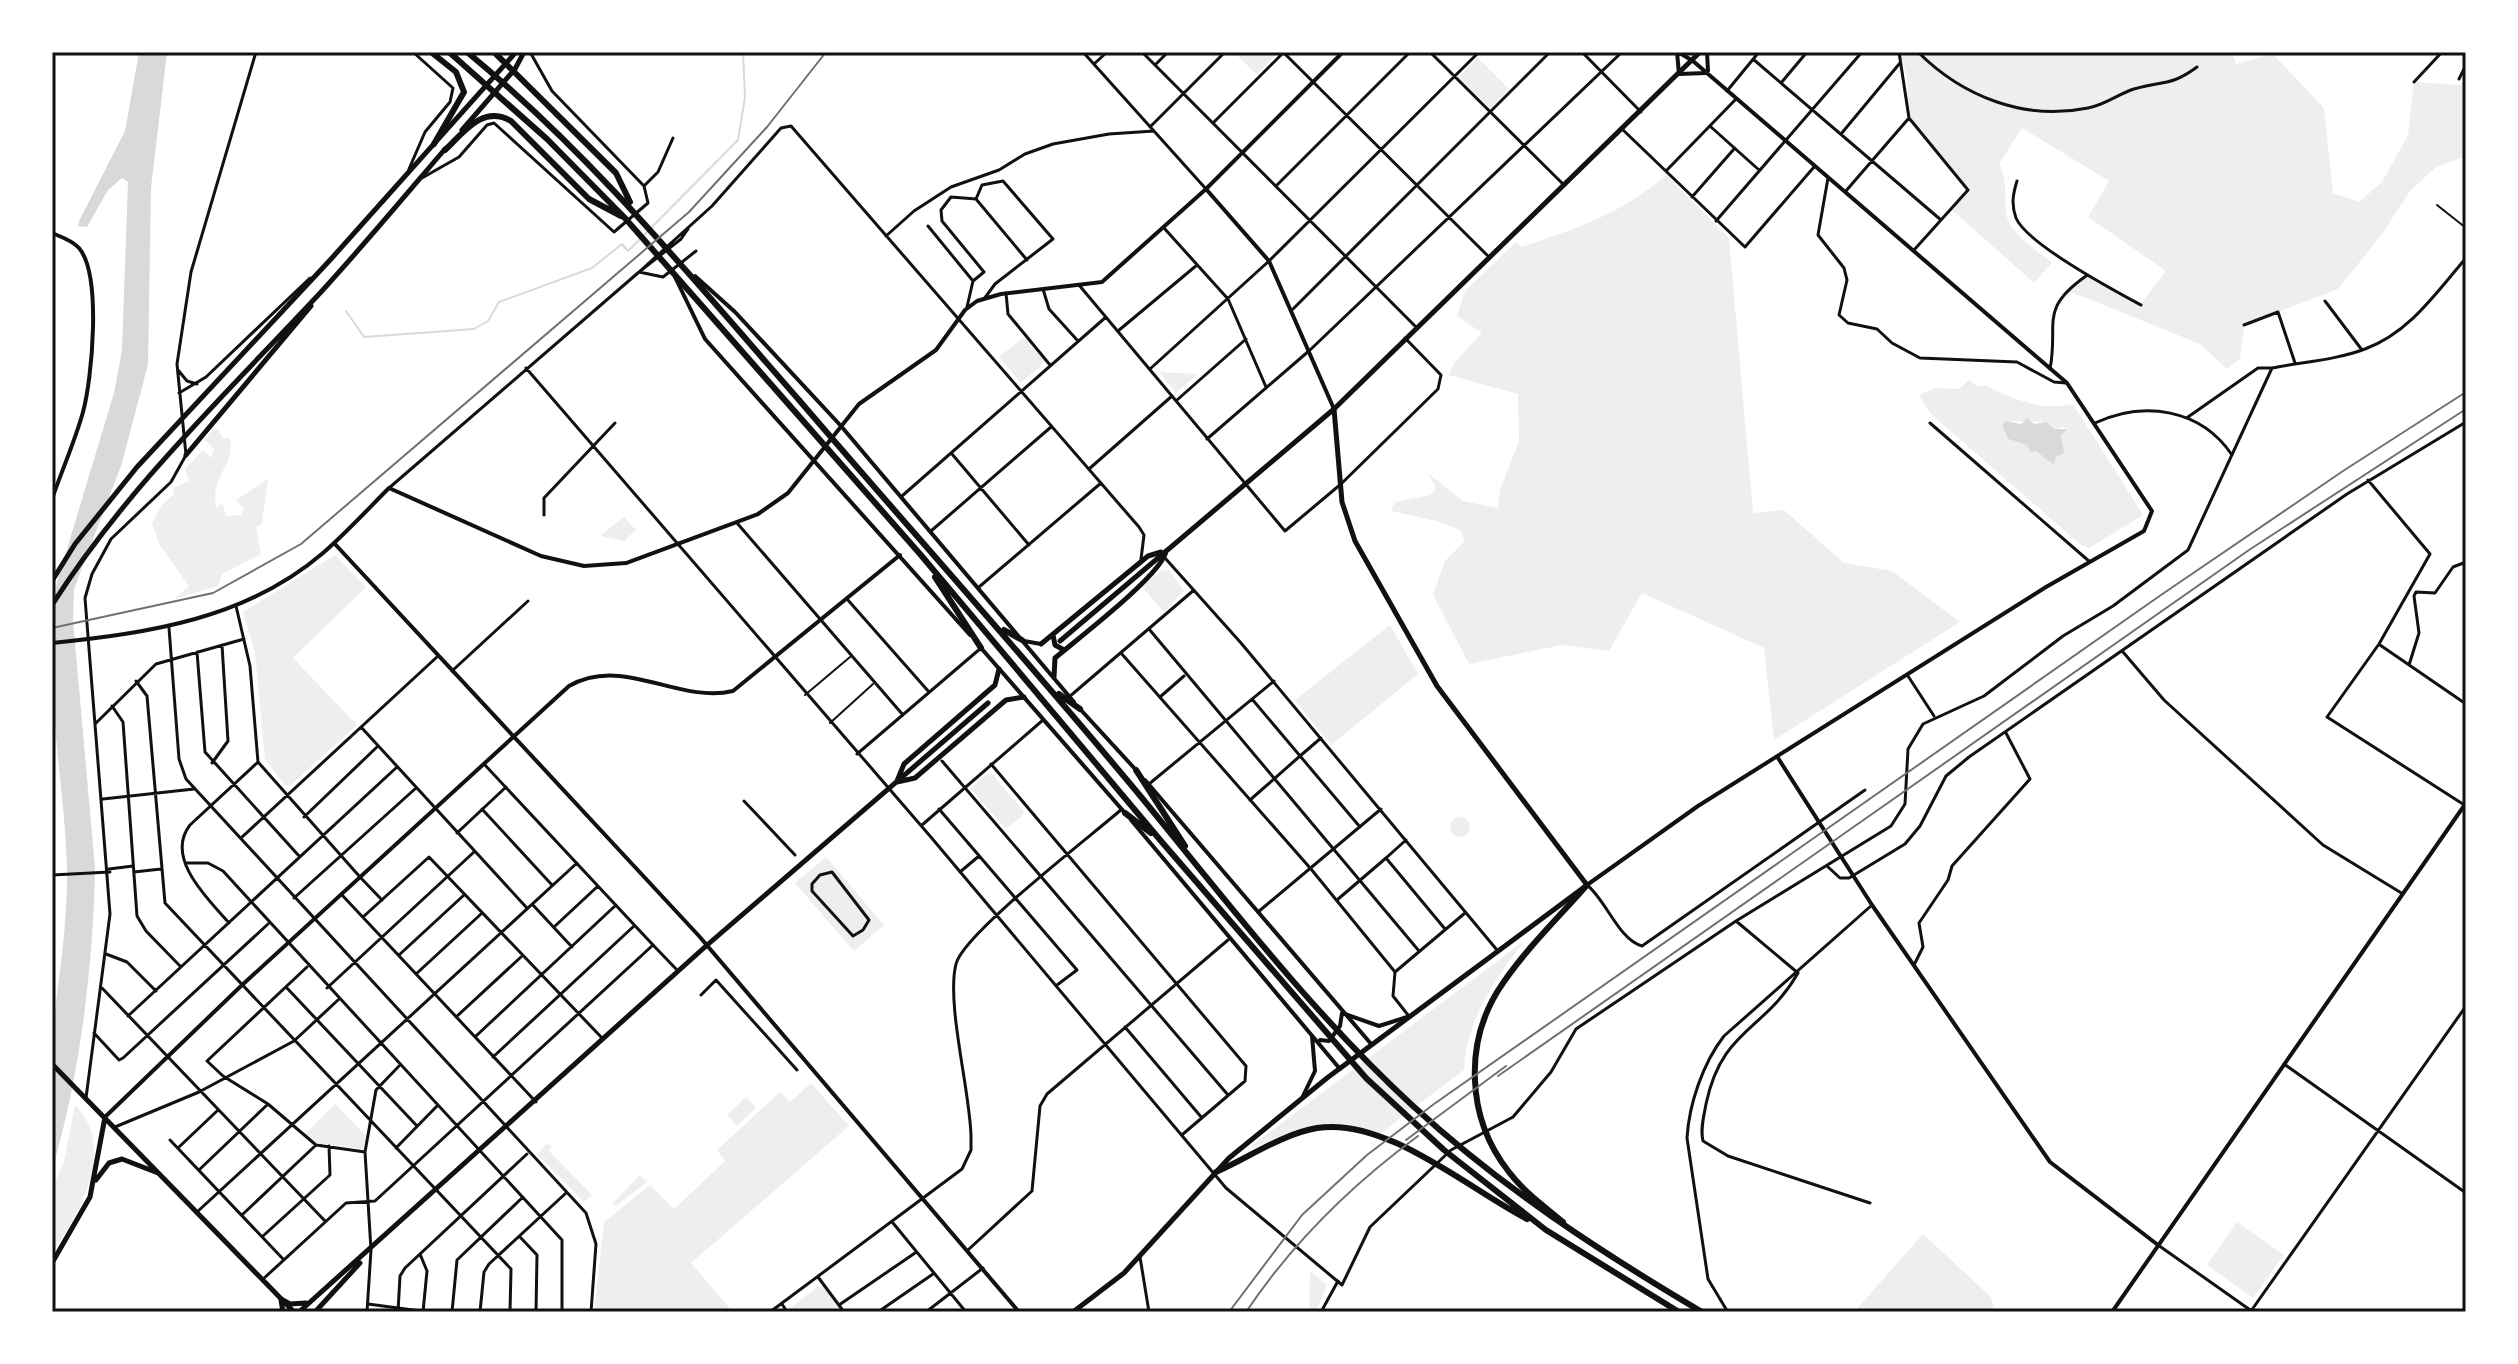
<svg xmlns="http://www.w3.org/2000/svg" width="2518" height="1364" font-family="Figtree,sans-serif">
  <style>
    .green { fill: #eee; fill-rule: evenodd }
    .water { fill: #d9d9d9 }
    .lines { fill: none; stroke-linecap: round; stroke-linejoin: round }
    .stream { stroke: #d9d9d9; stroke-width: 2 }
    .service { stroke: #111; stroke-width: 2 }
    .pedestrian { stroke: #111; stroke-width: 3 }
    .minor { stroke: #111; stroke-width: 3 }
    .tertiary { stroke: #111; stroke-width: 4 }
    .secondary { stroke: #111; stroke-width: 5 }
    .primary { stroke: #111; stroke-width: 5 }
    .trunk { stroke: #111; stroke-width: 6 }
    .rail { stroke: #707070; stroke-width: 2 }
    .neatline { fill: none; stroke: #111; stroke-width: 3 }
  </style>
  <rect width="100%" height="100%" fill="#fff"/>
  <path class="green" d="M1234,52H1278L1257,75Z
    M1899,52H2232L2236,64L2273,54L2324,108L2333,193L2359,202L2382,182L2408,135L2414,82L2461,85L2466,76V156L2435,168L2410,191L2382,234L2338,289L2244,325L2240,359L2227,369L2200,344L2066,290L2087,275L2140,305L2166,271L2088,217L2109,181L2022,128L1999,164C2008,182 2004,194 2006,213C2009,234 2037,250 2052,263L2034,283L1951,209L1967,190L1909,115L1907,77Z
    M1478,58L1509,89L1490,108L1458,77Z
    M1666,175L1729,238L1753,513L1784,510L1844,563L1892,571L1960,622L1774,740L1764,648L1642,593L1609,651L1562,645L1469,664L1433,595L1445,561L1465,541L1460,530L1437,521L1391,511L1395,502L1430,495L1436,488L1428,473L1463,501L1498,508L1500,490L1519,441L1518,394L1449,375L1454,363L1482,333L1457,316L1465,291L1516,242L1522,247C1577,228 1622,214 1666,175Z
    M1024,337L1045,362L1021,383L999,357Z
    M1159,372L1198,374L1176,393Z
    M1969,380L1978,387L1984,385C2013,398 2040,412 2073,404L2143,515L2089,548L2081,545L1930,413L1919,395L1935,388L1959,389ZM2011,421L2046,422L2055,429L2063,427L2067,429L2061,435L2064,453C2049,461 2043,450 2030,451L2027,445L2008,439L2002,424Z
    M213,429H218L223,438H230C236,465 210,475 216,508L222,503L226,516L241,515L244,508L236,500L268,479L262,524L256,527L261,554L222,574L218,586L174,599L189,586L159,544L152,523L162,505L174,494L173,488L189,481L185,469L203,450L211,458L214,449L205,440Z
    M624,517L636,530L624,541L600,536Z
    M335,555L366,587L293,658L357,725L290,786L285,785L265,759L255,653L243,612Z
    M1169,570L1184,591L1164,612L1142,587L1161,571Z
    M1390,625L1418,674L1331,745L1295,700Z
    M987,774H992L1023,810L1024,814L1006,829L970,788Z
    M1450 827a10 10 0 1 1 20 0a10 10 0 1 1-20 0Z
    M826,857L884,925L854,951L795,883Z
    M1524,941C1494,981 1467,1018 1464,1070L1378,1135C1333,1123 1294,1127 1254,1148L1251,1146Z
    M811,1083L849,1126L691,1263L733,1312H594L604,1222L650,1185L674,1209L725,1161L717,1150L780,1092L790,1102Z
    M746,1097L756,1108L737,1126L727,1115Z
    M335,1104L366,1136L363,1149L316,1143L305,1134Z
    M75,1105C117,1147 80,1213 52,1253V1190L64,1161Z
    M548,1143L552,1147L549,1151L592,1195L584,1202L537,1154Z
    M640,1175L647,1182L616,1206L613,1203Z
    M2237,1222L2284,1255L2253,1298L2207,1265Z
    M1923,1234L1991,1297L1995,1312H1854Z
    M1310,1271L1327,1285L1316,1312H1309Z
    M819,1286L825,1287L841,1312H792L790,1308Z"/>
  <path class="water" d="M139,52H167L151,188L148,364L122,463L74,589L73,620L95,868C93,970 80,1074 52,1171C52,1127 48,1081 52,1037C58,981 68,925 67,867C64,772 41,677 57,582L114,393L122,350L128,182L122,178L108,190L87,227L78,226L79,221L125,131Z
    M2027,418L2034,424L2046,422L2055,429H2067L2061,436L2064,453L2056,457L2054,465L2036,451L2030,452L2027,445L2008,439L2002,425L2006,421L2021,424Z"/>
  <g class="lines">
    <path class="stream" d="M644,235L738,140L745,97L743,52
      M346,311L364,337L474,329L488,321L499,302L592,268L622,244L628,251L640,239"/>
    <path class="service" d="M2437,205L2466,228
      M805,695L850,657
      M830,723L873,684"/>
    <path class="pedestrian" d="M1089,469L1172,396
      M1149,629L1419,951
      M1160,697L1184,676
      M942,761L1228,1095
      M1250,800L1300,756
      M744,801L795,855
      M939,809L969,844
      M832,872L869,920L863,930L853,936L812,891V884L820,875Z
      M52,875L110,872
      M360,877L382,900
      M1337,900L1386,858
      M653,945L678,971
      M1395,972L1393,996L1408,1015"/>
    <path class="minor" d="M530,52L552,91L644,186L658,172L673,138
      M1083,52L1206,189
      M1142,52L1416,327
      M1283,52L1488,256
      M1430,52L1564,185
      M1582,52L1641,112
      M1899,52L1909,118L1968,190L1914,250
      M1918,52C1963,97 2025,121 2088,108C2105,105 2118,94 2134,89C2163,80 2170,87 2197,67
      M1753,59L1941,220
      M1094,64L1107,52
      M1155,65L1168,52
      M2459,79L2466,65
      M2414,82L2442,52
      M1781,83L1807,52
      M1727,91L1759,52
      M1213,123L1284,52
      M1150,127L1225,52
      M1711,127L1759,170
      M1622,129L1745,247L1814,167
      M1841,134L1900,63
      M409,169L425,132L450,102L453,88L413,52
      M1666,171L1736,99
      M422,178L459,157L487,125L494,123L614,232L648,203L644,186
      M1828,178L1818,235L1844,268L1847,280L1839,315L1848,323L1877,329L1892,343L1920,358L2017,362L2054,382L2066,383
      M2017,181C2013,194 2011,204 2016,218C2027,244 2113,290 2141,305
      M1276,186L1410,52
      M1845,192L1909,118
      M1692,197L1734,149
      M976,199L982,185L1003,181L1053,239L995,284L984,299
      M1716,221L1862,52
      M928,226L973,281L967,307
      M1164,228L1228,299L1266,387
      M688,229L681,239L639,272L712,206L781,128L791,126L1139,527L1144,535L1141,559
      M886,236L914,211L951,187L999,170L1025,154L1053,144L1109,134L1154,131
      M973,281L984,272L942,221L941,210L951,197L976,199L1027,260
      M1079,285L1285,531L1341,484L1438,389L1441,375L1405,338
      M1043,289L1049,309L1078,341
      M1006,293L1008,314L1050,365
      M2325,301L2362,350
      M1293,309L1550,52
      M2244,325L2278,312L2295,363
      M1118,331L1197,265
      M526,368L930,836L1226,1188L1342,1285L1370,1227L1451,1150L1513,1117L1551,1072L1576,1029L1736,921L1891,826L1905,804L1908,749L1923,724L1984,696L2063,636L2113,606L2188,550L2272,368C2302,362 2336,360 2365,349C2409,333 2436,293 2466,258
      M1150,369L1269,261L1479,52
      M2050,369C2059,323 2038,310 2086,276
      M178,370L187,381L197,384
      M179,393L206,377L310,278
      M1177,400L1246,339
      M2188,417L2258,368H2272
      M1930,423L2090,562
      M2095,423C2144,400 2201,409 2232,455
      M1207,439L1310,350L1622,52
      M952,454L1029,545
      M2368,480L2430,554L2379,644L2327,717L2466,806
      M389,488L639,272L663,277L696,251
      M902,496L1106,317
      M544,515V498L615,423
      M737,523L903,715
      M931,531L1051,427
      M1165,558L1241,643L1497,950
      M979,587L1101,483
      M847,599L929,692
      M236,606L250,666L258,762L360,877
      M169,628L179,759L186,779L586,1213L596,1244L591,1312
      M2380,645L2466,704
      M2465,647H2466
      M197,652L205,752L300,857
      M2123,652L2164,700L2323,845L2403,894
      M1121,653L1311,869L1395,972L1465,913
      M2409,665L2419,633L2414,596L2416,592L2435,593L2453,567L2466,562
      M452,671L528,601
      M1908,676L1934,716
      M136,681L147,696L165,903L511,1269L510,1312
      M1069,697L1194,590
      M1252,699L1360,827
      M112,706L123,722L137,916L146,931L181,967
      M96,723L156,664L244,639
      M361,727L526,907
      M857,754L981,648
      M1300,756L1321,738
      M212,763L228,741L222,645
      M991,764L1246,1066L1245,1081L1183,1134
      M1149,784L1274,681
      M103,799L194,789
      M482,809L552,885
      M304,817L378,746
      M922,825L1043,720
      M457,833L506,787
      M241,838L438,656
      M1406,840L1386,858L1445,929
      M969,844L1077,970L1057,985
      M186,863H208L223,871L562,1240V1312
      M1828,867L1840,878H1849L1905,844L1920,826L1946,776L1969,757L2347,494L2466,422
      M109,869L133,866
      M134,872L161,869
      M960,872L979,856
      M1587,885C1606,900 1619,940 1642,946L1865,790
      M342,895L536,1102
      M294,898L416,788
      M532,904L572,947
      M1258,912L1381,809
      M363,917L429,857L603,1039
      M1736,921L1798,973C1764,1032 1722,1028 1706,1104C1704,1116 1700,1129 1703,1141L1728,1156L1870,1203
      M229,923C209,900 164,858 190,825L258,762
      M554,927L598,886
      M106,954L127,962L156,991
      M399,955L464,895
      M1914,965L1923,947L1919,923L1948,880L1952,866L2030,779L2006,733
      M307,967L207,1061L223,1076L268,1104L316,1145L365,1152
      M416,974L481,914
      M286,987L417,1126
      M102,988L325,1221
      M327,988L474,852
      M701,995L716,980L797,1070
      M128,1016L397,767
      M456,1017L521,957
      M1125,1027L1202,1118
      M94,1033L119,1060L123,1058L268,924
      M476,1036L616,905
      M493,1057L634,926
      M2284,1064L2466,1193
      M86,1098L110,914L85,598L92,574L111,539L171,482L186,455L177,364L191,272L256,52
      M115,1127L199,1092L294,1041L338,1000
      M170,1140L284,1260
      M179,1147L217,1111
      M396,1148L437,1106
      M199,1170L268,1104
      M197,1212L577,863
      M243,1214L316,1145
      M893,1223L966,1312
      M263,1236L330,1175L329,1146
      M520,1237L537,1255L536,1312
      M2158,1245L2253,1312
      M968,1250L1032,1191L1040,1106L1047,1094L1228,940
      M420,1254L427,1271L423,1312
      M1140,1257L1149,1312
      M818,1277L844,1312
      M262,1280L346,1203L375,1201L653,945L484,764
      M368,1304L428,1312
      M782,1304L787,1312
      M839,1305L915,1253
      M1726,1309L1708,1279L1687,1138C1689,1104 1703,1063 1724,1036L1872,905
      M2251,1311L2466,1006
      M367,1312L371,1250L365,1152L376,1090L399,1066
      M398,1312L400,1276L405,1268L527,1154
      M452,1312L457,1260L523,1197
      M480,1312L484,1272L489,1264L566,1193
      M770,1312L962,1169L971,1150V1136C970,1091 946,1003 956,964C963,934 1091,836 1122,809
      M878,1312L933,1274
      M926,1312L983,1268
      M1321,1312L1338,1281"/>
    <path class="tertiary" d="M1677,52L1679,74L1706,73
      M1707,52L1708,71
      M1206,189L1269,261L1334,409
      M52,233C61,237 72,240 79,248C102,275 92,379 83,412C75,441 62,470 52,499
      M695,276L735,312L841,426L1074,702
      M675,277L705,339L970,635
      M334,543L699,936L1019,1312
      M1024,641L1041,644
      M52,643C149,633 246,619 323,553C346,533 367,510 389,488L541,556L584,566L626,563L758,514L788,493L859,404L936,350L965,310L977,301L1001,294L1102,282L1206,189L1343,52
      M981,648L1125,813
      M1080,709L1136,770
      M1778,758L1872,905L2050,1162L2158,1245
      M1145,780L1372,1045
      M1131,820L1340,1069
      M1587,885L1698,806L2046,587L2144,531L2152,511L2067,383L1693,61L1678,52
      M1320,1040L1329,1041L1340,1026L1342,1013L1379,1026L1407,1017
      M1303,1096L1315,1071L1312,1036
      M105,1117L241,986L569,686C623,655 678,704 733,691L900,555
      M2112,1312L2466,803"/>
    <path class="secondary" d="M462,130L515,69L524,52
      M186,455L311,306
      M52,581L75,544L137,467L331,259L516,52
      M52,605C127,487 227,393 321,292C364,245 404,197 445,149
      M52,1064L294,1312
      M96,1180L109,1163L122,1159L158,1173
      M52,1263L90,1197L105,1117
      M1073,1312L1124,1273L1229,1158L1327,1078L1587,885L1437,686L1355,541L1342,502L1334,409"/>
    <path class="primary" d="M1053,635L1055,645L1064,650
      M1060,641L1334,409L1700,52
      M1041,644L1148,556L1161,552
      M1054,677L1055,658C1076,640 1163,574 1166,551
      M897,781L904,764L995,685L999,669
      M897,782L915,778L1006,700L1024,697
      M281,1299L290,1304L306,1303
      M281,1300L283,1312
      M299,1312L706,946L988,703
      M315,1312L360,1263"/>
    <path class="trunk" d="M431,52L456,72L464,92L434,144
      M449,52L547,139L624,217L920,554L1161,841L1366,1078L1444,1150L1546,1230L1679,1312
      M467,52C592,155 693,279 799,400C913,533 1030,663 1142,798C1228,903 1313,1014 1413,1106C1501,1187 1599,1251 1702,1312
      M494,52L616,173L630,202
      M445,150C465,131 483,105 511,121L589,199L621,216
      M935,577L981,648
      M1004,630L1022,640
      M1059,694L1080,709
      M1136,770L1185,846
      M1125,813L1151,833
      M1216,1172C1248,1158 1282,1134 1317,1128C1386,1117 1467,1188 1527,1219
      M1563,1222C1544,1206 1524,1192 1509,1172C1466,1118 1463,1040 1503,983C1527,948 1559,917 1587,885"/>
    <path class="rail" d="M52,628L213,593L301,544L689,212L767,127L826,52
      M1498,1076L2249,550L2466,409
      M1406,1140L1506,1066
      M1229,1312L1302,1215L1367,1155L1434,1104L2161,595L2343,471L2466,392
      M1246,1312C1293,1242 1350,1186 1418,1136"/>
  </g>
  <rect width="2518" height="1364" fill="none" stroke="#ffffff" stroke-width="108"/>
  <rect x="54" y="54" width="2410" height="1256" class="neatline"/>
</svg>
